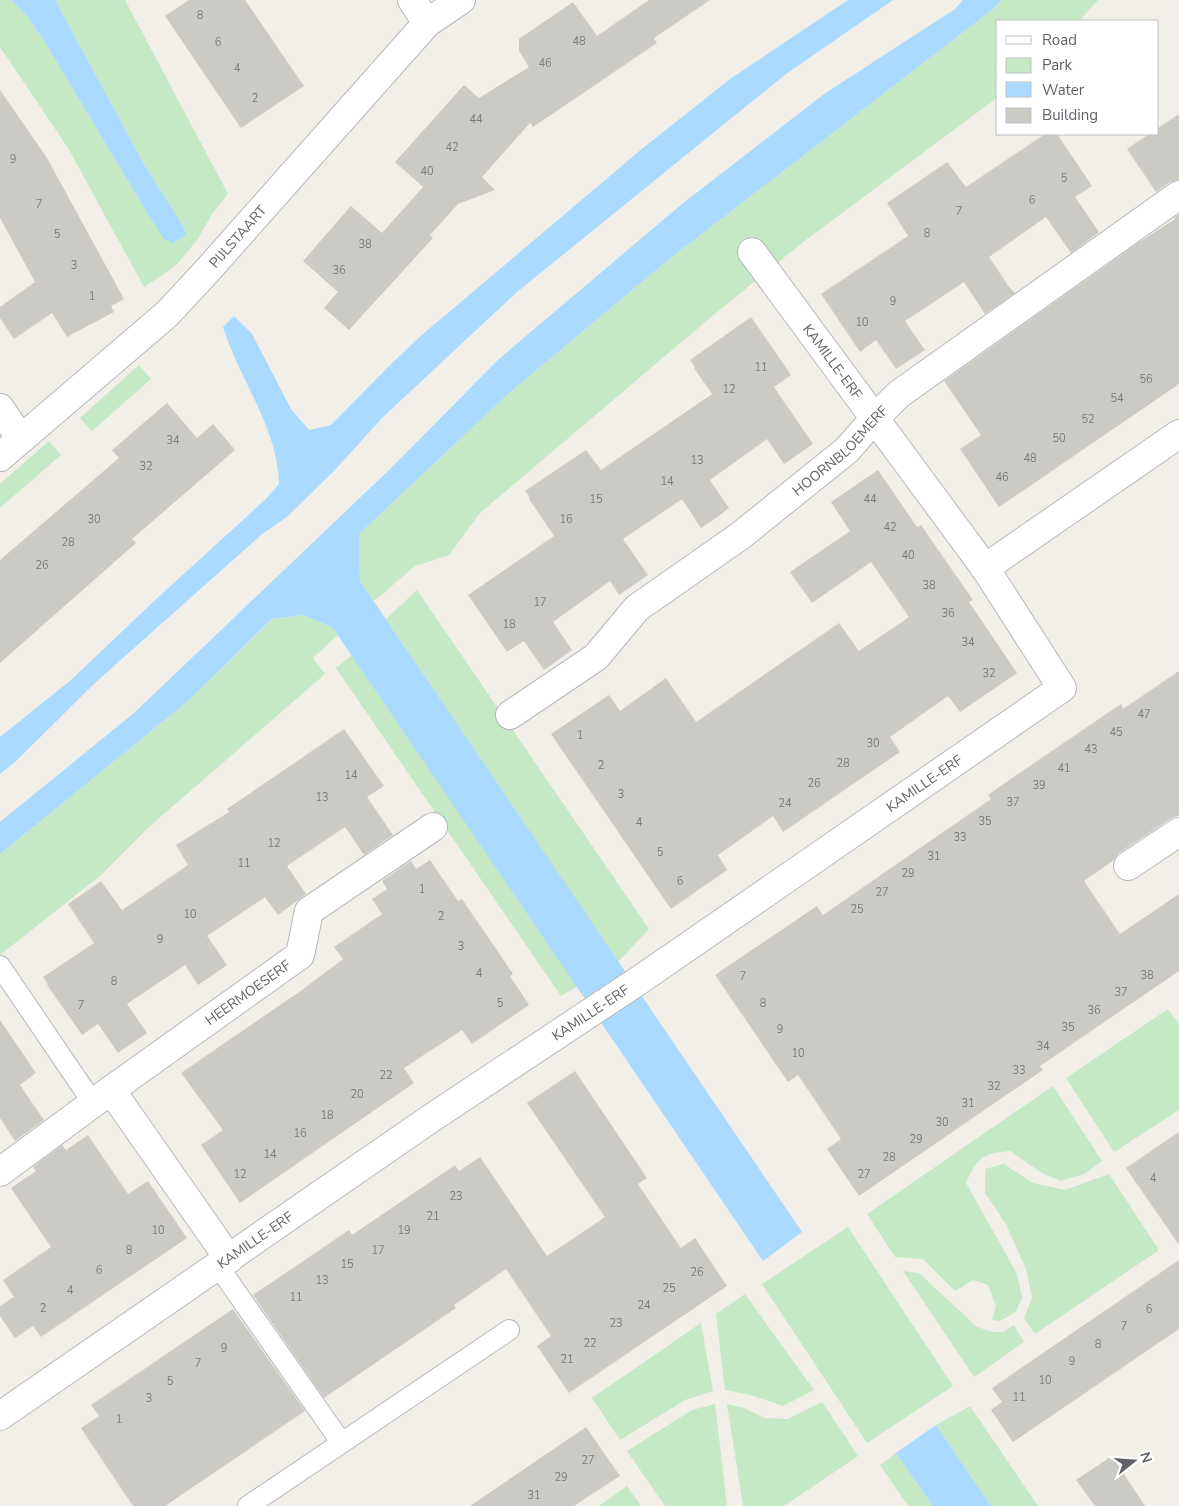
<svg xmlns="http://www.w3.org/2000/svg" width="1179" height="1506" font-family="'Nunito Sans',sans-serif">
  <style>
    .green { fill: #c5e8c5 }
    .water { fill: #aadaff }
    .building { fill: #cccac5 }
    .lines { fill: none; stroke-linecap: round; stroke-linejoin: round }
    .lane-casing { stroke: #b5b8bc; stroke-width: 22 }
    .street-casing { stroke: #b5b8bc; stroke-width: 30 }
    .lane { stroke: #fff; stroke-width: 20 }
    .street { stroke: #fff; stroke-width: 28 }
    .labels { text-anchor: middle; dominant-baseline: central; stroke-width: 4; stroke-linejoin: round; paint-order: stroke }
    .number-label { font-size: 11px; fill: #7a7d7f }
    .street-label { font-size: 14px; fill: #5f6368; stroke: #fff }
  </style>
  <rect width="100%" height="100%" fill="#f1efe8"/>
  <path class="green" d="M0,0H11L27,16L46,44L143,206L183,226L145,166L55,0H125L228,194L212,214L198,239L178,263L167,272L144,287L68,148L0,47Z
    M1001,0H1098L1079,21H998V97L803,242L711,317L480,513L449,555L415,566L374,601L360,581L359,534L509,393L668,260L993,9Z
    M139,365L151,379L92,431L80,418Z
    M49,441L61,455L0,508V484Z
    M417,590L649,929L618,962L386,619Z
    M304,615L333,628L338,635L313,658L325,674L150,826L100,876L0,955V854L189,700L273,619Z
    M352,655L578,986L561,996L336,668Z
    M1168,1009L1179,1024V1110L1114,1152L1066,1078Z
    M1053,1086L1102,1161L1084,1174L1061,1181L1042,1173L1010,1151C983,1153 977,1158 966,1183L1017,1274L1022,1297L1016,1312L1000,1321L992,1320L996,1306L988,1285L973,1280L955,1291L923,1259L895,1257L867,1214Z
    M1004,1164L1033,1183L1065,1190L1109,1174L1159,1250L1035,1334L1024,1318L1032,1298L1026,1269L1006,1224L985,1193V1169Z
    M848,1227L953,1386L867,1443L762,1284Z
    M903,1271L919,1273L977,1327L993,1332H1003L1014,1325L1024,1342L974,1377Z
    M745,1294L814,1390L783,1406L751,1395L725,1390L716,1314Z
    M701,1323L713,1391L685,1400L620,1440L592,1398Z
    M822,1402L858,1456L784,1506H743L727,1404L744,1408L765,1418L788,1419Z
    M715,1404L727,1506H665L627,1451L692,1410Z
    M970,1406L1038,1506H991L936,1425Z
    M896,1453L933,1506H908L880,1465Z
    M627,1486L641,1506H599Z"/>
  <path class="water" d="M11,0H55L145,166L183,226L186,235L172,244L168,240L164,239L143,206L46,44L27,16Z
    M848,0H893L786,74L517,292L382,418L335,470L288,516L261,535L96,682L15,762L0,774V737L71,680L152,603L267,498L279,484C278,428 239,379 223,327L234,316L252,334L291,409L309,430L331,425L390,365L423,334L643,148L730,79Z
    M963,0H1001L993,9L668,260L509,393L359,534L360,581L802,1232L763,1261L333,628L304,615L272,619L189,700L0,854V822L134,713L389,470L499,359L578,292L682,204L824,94L955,9Z
    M936,1425L991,1506H933L896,1453Z"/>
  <path class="building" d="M189,0H245L304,86L241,128L165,16Z
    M649,0H710L654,38L657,43L533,127L530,123L482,177L495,190L458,204L430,235L433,238L349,330L324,308L338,292L303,261L351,206L382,233L423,187L395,162L464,85L479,98L529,67L519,51V39L573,2L597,36Z
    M0,90L47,158L124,299L111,306L114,312L67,337L52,313L14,339L0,318V307L35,282L0,218Z
    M1179,114V180L1170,182L1156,192L1127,149L1149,134H1158V128Z
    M1045,134H1057L1092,186L1075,197L1099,232L1071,253L1046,217L989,257L1009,287L1015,293L985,314L964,282L905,321L925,350L896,369L876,340L860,352L821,294L908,236L887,203L947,162L966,187Z
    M1179,214V384L999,507L960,449L981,435L944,381L1138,243L1175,219L1174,218Z
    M751,317L791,375L774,387L813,444L784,464L767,439L710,480L729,508L716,518L701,528L682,499L623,539L648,575L619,595L610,581L553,622L572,650L544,670L524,641L507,652L468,595L554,536L529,499L530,498L525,491L586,450L601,470L712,394L694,368L695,367L690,360Z
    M167,403L197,438L213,424L235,450L132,539L136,543L0,663V560L119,458L112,450Z
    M878,470L917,527L921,525L973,600L969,602L1017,673L960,712L948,696L890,737L900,752L783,832L773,816L718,855L727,870L671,909L551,734L609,695L620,711L666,678L696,722L839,623L859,651L909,617L871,562L812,603L790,572L850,531L831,502Z
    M1179,671V815L1170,819L1119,853L1114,860L1084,881L1120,934L1179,894V971L1040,1066L1043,1070L859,1196L827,1149L841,1139L798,1075L788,1082L715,975L817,906L823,915L991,799L988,795L1015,776L1121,704L1123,709Z
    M344,729L384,786L367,797L393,835L364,855L345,827L287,866L306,894L278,915L265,897L207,936L227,965L198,985L185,965L127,1004L147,1033L118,1053L98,1024L82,1035L47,985L48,984L43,977L94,943L68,904L101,881L122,910L188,865L176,845L229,812L227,809Z
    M430,860L458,901L462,899L513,974L510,976L529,1005L472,1044L462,1030L404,1068L414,1083L240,1203L201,1145L223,1130L181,1073L302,990L343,959L334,947L382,914L372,899L387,889L382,881L411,861L416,869Z
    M0,1020L36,1073L20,1085L44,1120L15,1141L0,1118Z
    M575,1071L647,1178L638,1184L681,1248L695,1238L727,1286L569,1393L537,1346L551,1336L506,1269L454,1305L456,1308L324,1398L253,1295L349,1230L352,1235L455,1165L459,1171L480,1157L547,1256L605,1217L527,1103Z
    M1179,1132V1245L1126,1168Z
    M88,1135L128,1194L148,1181L187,1238L41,1337L33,1326L15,1338L0,1316V1306L14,1297L3,1280L51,1247L11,1188L36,1171L33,1167L62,1145L66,1150Z
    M1179,1260V1329L1013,1442L991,1410L1002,1402L992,1388Z
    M233,1309L305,1411L165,1506H133L81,1428L99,1416L91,1405Z
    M586,1427L620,1476L574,1506H470Z
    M1112,1456L1145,1506H1095L1076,1480Z"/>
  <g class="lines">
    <defs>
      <path id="lane" d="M0,966L93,1103
        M218,1266L341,1442
        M248,1506L509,1330"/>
      <g id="street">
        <path d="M412,0L427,23"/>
        <path id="s1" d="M752,252L985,568"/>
        <path d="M0,408L21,439"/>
        <path id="s2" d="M0,457L167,314L207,271L427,23L461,0"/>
        <path id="s3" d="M510,715L596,657L637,608L740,536L847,450L875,418L899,394L1179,195"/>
        <path d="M1128,866L1179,832"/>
        <path d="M111,1090L229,1259"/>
        <path id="s4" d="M0,1172L111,1090L300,955L309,911L433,827"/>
        <path id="s5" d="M0,1416L430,1119L641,979L1062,688L985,568L1179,434"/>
      </g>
    </defs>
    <use href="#lane" class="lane-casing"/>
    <use href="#street" class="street-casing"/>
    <use href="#lane" class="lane"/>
    <use href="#street" class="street"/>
  </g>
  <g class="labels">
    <g class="number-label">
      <text x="200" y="15">8</text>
      <text x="579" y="41">48</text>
      <text x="218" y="42">6</text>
      <text x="545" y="63">46</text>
      <text x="237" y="68">4</text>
      <text x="255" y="98">2</text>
      <text x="476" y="119">44</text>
      <text x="452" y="147">42</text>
      <text x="13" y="159">9</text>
      <text x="427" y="171">40</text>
      <text x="1064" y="178">5</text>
      <text x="1032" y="200">6</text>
      <text x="39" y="204">7</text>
      <text x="959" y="211">7</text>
      <text x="927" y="233">8</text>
      <text x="57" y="234">5</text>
      <text x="365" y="244">38</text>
      <text x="74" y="265">3</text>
      <text x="339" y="270">36</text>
      <text x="92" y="296">1</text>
      <text x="893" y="301">9</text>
      <text x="862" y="322">10</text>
      <text x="761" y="367">11</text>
      <text x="1146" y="379">56</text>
      <text x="729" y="389">12</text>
      <text x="1117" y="398">54</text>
      <text x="1088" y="419">52</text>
      <text x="1059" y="438">50</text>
      <text x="173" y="440">34</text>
      <text x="1030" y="458">48</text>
      <text x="697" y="460">13</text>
      <text x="146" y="466">32</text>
      <text x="1002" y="477">46</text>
      <text x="667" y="481">14</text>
      <text x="596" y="499">15</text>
      <text x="870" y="499">44</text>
      <text x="94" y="519">30</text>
      <text x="566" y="519">16</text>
      <text x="890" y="527">42</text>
      <text x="68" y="542">28</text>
      <text x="908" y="555">40</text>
      <text x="42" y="565">26</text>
      <text x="929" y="585">38</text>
      <text x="540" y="602">17</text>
      <text x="948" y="613">36</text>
      <text x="509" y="624">18</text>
      <text x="968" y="642">34</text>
      <text x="989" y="673">32</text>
      <text x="1144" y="714">47</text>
      <text x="1116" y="732">45</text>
      <text x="580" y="735">1</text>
      <text x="873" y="743">30</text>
      <text x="1091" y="749">43</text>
      <text x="843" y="763">28</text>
      <text x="601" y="765">2</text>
      <text x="1064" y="768">41</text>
      <text x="351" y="775">14</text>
      <text x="814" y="783">26</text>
      <text x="1039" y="785">39</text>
      <text x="621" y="794">3</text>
      <text x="322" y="797">13</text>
      <text x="1013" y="802">37</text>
      <text x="785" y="803">24</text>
      <text x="985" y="821">35</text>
      <text x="639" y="822">4</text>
      <text x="960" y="837">33</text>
      <text x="274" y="843">12</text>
      <text x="660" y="852">5</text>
      <text x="934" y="856">31</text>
      <text x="244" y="863">11</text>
      <text x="908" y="873">29</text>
      <text x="680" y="881">6</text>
      <text x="422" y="889">1</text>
      <text x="882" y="892">27</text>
      <text x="857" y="909">25</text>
      <text x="190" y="914">10</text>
      <text x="441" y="916">2</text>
      <text x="160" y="939">9</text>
      <text x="461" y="946">3</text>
      <text x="479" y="973">4</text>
      <text x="1147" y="975">38</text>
      <text x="743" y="976">7</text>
      <text x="114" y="981">8</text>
      <text x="1121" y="992">37</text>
      <text x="500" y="1003">5</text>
      <text x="763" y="1003">8</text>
      <text x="81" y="1005">7</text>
      <text x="1094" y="1010">36</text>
      <text x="1068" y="1027">35</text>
      <text x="780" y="1029">9</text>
      <text x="1043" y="1046">34</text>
      <text x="798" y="1053">10</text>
      <text x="1019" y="1070">33</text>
      <text x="386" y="1075">22</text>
      <text x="994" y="1086">32</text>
      <text x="357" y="1094">20</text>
      <text x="968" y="1103">31</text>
      <text x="327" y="1115">18</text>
      <text x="942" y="1122">30</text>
      <text x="300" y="1133">16</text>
      <text x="916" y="1139">29</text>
      <text x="270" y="1154">14</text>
      <text x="889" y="1157">28</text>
      <text x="240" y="1174">12</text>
      <text x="864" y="1174">27</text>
      <text x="1153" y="1178">4</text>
      <text x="456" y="1196">23</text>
      <text x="433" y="1216">21</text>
      <text x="158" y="1230">10</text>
      <text x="404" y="1230">19</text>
      <text x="129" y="1250">8</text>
      <text x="378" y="1250">17</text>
      <text x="347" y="1264">15</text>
      <text x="99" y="1270">6</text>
      <text x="697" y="1272">26</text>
      <text x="322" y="1280">13</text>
      <text x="669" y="1288">25</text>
      <text x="70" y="1290">4</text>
      <text x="296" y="1297">11</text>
      <text x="644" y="1305">24</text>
      <text x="43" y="1308">2</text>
      <text x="1149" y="1309">6</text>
      <text x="616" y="1323">23</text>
      <text x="1124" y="1326">7</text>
      <text x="590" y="1343">22</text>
      <text x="1098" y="1344">8</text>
      <text x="224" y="1348">9</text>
      <text x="567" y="1359">21</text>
      <text x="1072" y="1361">9</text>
      <text x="198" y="1363">7</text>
      <text x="1045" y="1380">10</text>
      <text x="170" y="1381">5</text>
      <text x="1019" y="1397">11</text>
      <text x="149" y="1398">3</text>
      <text x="119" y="1419">1</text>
      <text x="588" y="1460">27</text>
      <text x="561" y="1477">29</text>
      <text x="534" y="1495">31</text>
    </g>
    <g class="street-label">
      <text stroke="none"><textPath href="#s2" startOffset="325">PIJLSTAART</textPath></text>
      <text stroke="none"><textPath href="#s1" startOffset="136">KAMILLE-ERF</textPath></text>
      <text stroke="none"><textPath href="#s3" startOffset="425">HOORNBLOEMERF</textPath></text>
      <text stroke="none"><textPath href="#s5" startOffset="1120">KAMILLE-ERF</textPath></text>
      <text stroke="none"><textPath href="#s4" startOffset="306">HEERMOESERF</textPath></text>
      <text stroke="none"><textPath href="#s5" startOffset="715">KAMILLE-ERF</textPath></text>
      <text stroke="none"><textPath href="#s5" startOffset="310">KAMILLE-ERF</textPath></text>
    </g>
  </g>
  <rect x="996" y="20" width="162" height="115" fill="#ffffff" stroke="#bfc1c3"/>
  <rect x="1006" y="36" width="25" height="8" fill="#ffffff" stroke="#bfc1c3"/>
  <text x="1042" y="45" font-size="15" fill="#5f6368">Road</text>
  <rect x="1006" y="58" width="25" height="15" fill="#c5e8c5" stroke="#bfc1c3"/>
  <text x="1042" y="70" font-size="15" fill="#5f6368">Park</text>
  <rect x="1006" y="82" width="25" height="15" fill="#aadaff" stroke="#bfc1c3"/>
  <text x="1042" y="95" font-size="15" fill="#5f6368">Water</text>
  <rect x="1006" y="108" width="25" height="15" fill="#cccac5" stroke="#bfc1c3"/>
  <text x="1042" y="120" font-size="15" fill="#5f6368">Building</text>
  <g transform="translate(1134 1461) rotate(73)" stroke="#ffffff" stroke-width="4" paint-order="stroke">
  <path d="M0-4L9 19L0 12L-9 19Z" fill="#5f6368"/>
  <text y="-8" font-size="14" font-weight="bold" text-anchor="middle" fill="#5f6368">N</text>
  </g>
</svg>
